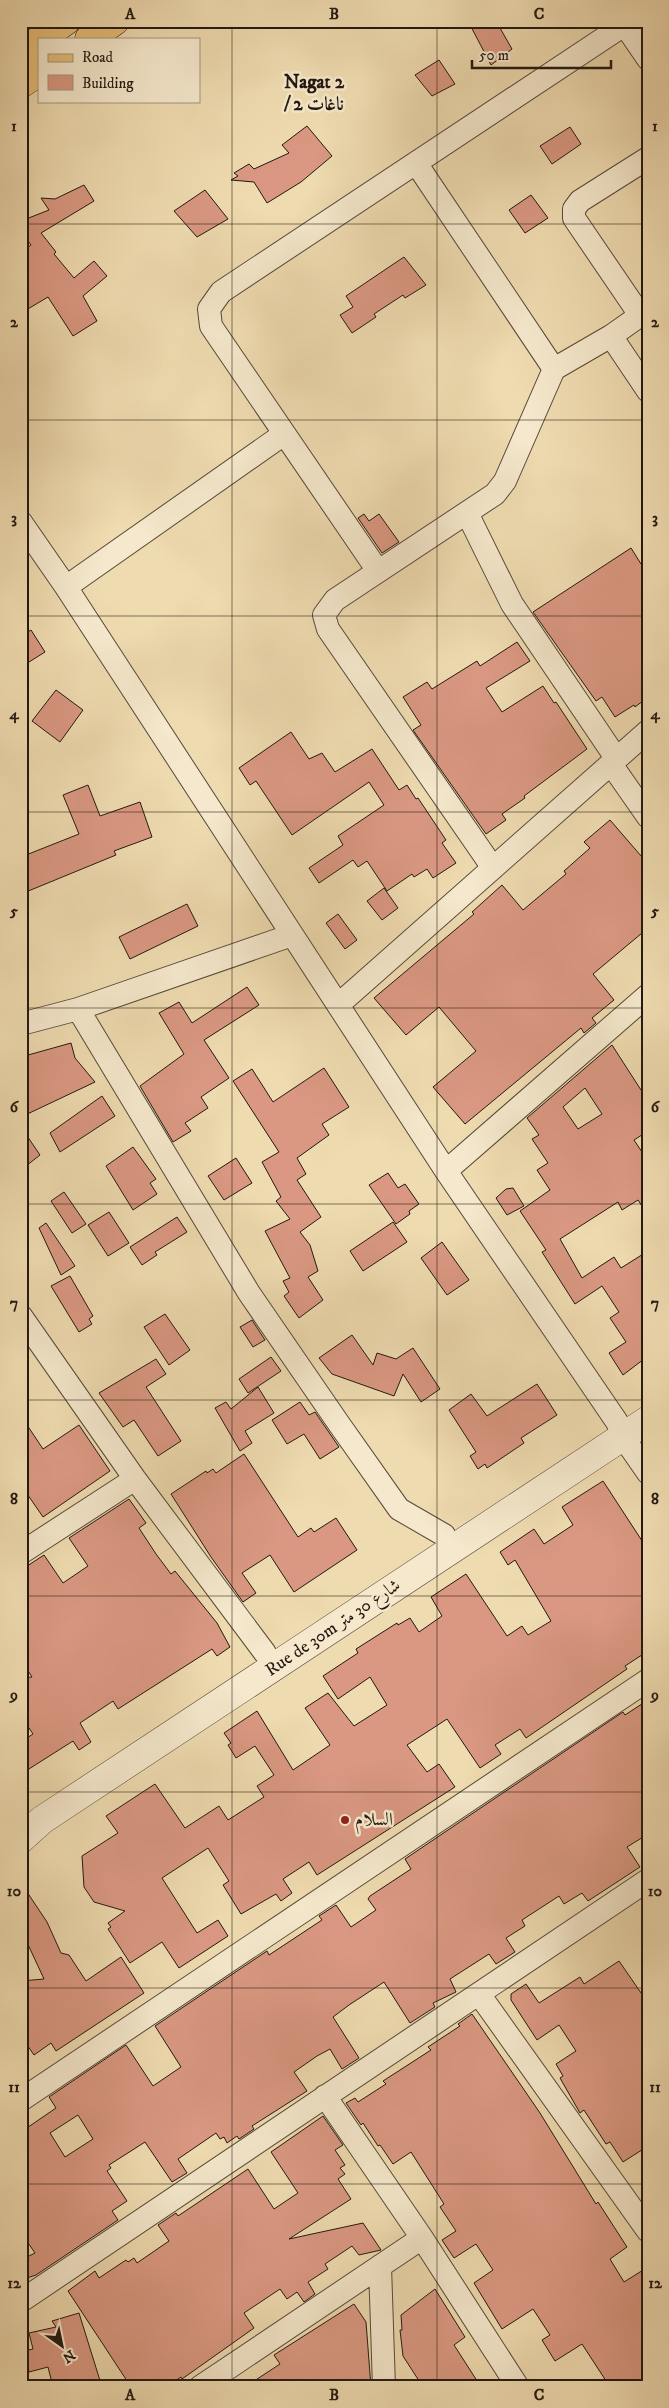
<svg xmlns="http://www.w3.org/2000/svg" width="669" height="2408" font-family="'IM FELL DW Pica',Amiri,serif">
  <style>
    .building { fill: #da9882; stroke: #221811; fill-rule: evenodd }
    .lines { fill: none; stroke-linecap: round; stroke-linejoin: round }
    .minor-casing { stroke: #554939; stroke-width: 24 }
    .tertiary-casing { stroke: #554939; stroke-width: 29 }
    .primary-casing { stroke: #221811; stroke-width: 29 }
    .minor { stroke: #f5e8cc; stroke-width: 22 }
    .tertiary { stroke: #f5e8cc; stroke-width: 28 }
    .primary { stroke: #e8be78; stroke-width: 28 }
    .grid { fill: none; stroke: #221811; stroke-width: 1; stroke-opacity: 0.55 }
    .poi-dot { fill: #8f2418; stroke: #f5e8cc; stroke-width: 2 }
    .labels { text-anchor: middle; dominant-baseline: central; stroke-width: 5; stroke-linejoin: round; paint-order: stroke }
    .street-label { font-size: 18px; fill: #221811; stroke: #f5e8cc }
    .poi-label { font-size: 18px; fill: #221811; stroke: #f5e8cc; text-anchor: start }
    .neighbourhood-label { font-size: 19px; font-weight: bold; fill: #221811; stroke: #f5e8cc }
    .neatline { fill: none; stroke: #221811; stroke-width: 2 }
    .grid-label { font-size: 16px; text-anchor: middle; font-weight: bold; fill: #221811 }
  </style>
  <rect width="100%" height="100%" fill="#efdbb0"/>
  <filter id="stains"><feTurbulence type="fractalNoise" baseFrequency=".004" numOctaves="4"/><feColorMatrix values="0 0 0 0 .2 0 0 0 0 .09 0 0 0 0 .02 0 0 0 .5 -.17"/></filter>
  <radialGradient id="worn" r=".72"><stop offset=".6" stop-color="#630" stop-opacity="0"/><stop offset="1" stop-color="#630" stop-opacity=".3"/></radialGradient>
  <path class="building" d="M468,21H496L512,49L491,65Z
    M439,60L455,84L432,96L415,75Z
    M307,126L332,156L301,182L267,203L254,182L231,180L238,176L234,173L249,164L254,169L289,153L282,145Z
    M570,127L581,144L552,164L540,146Z
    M84,185L94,201L41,233L56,252L54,254L74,278L94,261L107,276L83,296L97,321L73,336L48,297L21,313V252L31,245L21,231V221L49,210L41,198L55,199Z
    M205,190L228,219L197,237L174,211Z
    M531,195L548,218L525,233L509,210Z
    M404,257L426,285L405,298L403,295L374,314L376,317L352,333L340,315L353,307L346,296Z
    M364,514L369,521L379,514L399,542L382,553L358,518Z
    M631,548L641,564L648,560V697L635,707L634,705L615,717L602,697L596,701L533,612Z
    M31,630L45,652L21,667V636Z
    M517,642L530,661L486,688L502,712L543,686L554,703L556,702L587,749L524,796L525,798L502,814L506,820L486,834L413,730L421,725L403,697L427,682L432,689L477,661L480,666Z
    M56,690L83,710L60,742L32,721Z
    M291,732L309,759L322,753L335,772L372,749L399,790L407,785L416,799L418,798L446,840L442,843L456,863L433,878L427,869L414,877L412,874L387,891L367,861L358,867L353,860L319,883L309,868L343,845L338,836L384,805L369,782L292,835L256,781L250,785L239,768Z
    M88,785L100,816L140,802L152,837L114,851L116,855L21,894V857L79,834L63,795Z
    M610,820L648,864V928L593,974L614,1000L592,1018L596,1023L584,1033L581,1028L465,1124L433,1087L476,1051L439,1007L406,1035L374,998L474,914L472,912L502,885L523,910L566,874L564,871L590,848L584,842Z
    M384,888L398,908L382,920L367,901Z
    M187,904L198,926L130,959L119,937Z
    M338,914L357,940L345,949L326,923Z
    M247,987L259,1005L204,1040L229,1078L201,1097L208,1108L185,1123L191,1131L173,1142L140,1086L184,1054L159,1013L179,1002L192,1023Z
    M71,1043L75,1058L95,1082L21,1117V1057Z
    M612,1045L641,1090L648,1085V1131L634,1140L648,1161V1215L638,1200L622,1210L618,1202L560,1239L582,1278L614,1257L621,1268L648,1251V1356L623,1375L609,1353L626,1342L610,1318L619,1312L602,1286L575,1304L542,1252L546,1250L520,1211L550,1190L537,1170L548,1163L532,1139L539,1135L527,1118ZM585,1088L602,1114L578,1129L563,1107Z
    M324,1068L349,1107L322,1124L329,1135L297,1158L306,1174L297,1180L321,1217L300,1232L310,1245L318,1271L308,1277L323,1300L299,1318L284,1296L289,1292L283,1281L290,1278L265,1231L290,1219L276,1201L281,1197L262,1162L279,1152L233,1081L252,1069L273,1102Z
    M102,1096L115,1116L60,1152L50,1133Z
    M21,1127L40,1155L21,1170Z
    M133,1147L156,1179L150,1183L157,1194L133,1210L106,1166Z
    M236,1158L252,1183L224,1200L208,1176Z
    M388,1173L398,1188L405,1184L419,1204L409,1211L410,1214L396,1224L369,1185Z
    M513,1188L524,1206L507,1215L496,1198L506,1189Z
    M64,1192L86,1224L72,1233L51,1201Z
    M109,1212L129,1243L108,1256L88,1225Z
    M177,1217L187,1232L155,1252L157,1255L142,1265L130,1247Z
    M393,1222L407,1242L363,1271L350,1251Z
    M46,1223L75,1266L61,1275L39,1228Z
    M442,1242L469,1280L447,1295L421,1258Z
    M70,1276L93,1316L89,1319L92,1324L79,1332L51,1286Z
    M165,1314L190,1350L169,1365L144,1327Z
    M252,1320L265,1340L253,1347L240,1327Z
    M352,1335L373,1365L377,1353L396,1359L413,1348L440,1389L421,1402L403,1374L394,1396L332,1374L319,1358Z
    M271,1357L281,1371L248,1393L239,1379Z
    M156,1359L166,1374L146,1387L181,1441L158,1456L134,1420L123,1427L99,1393Z
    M537,1384L557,1415L521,1438L524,1443L487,1468L485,1464L478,1469L470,1456L476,1452L449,1410L471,1394L487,1416Z
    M258,1387L274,1413L245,1431L252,1443L240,1451L215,1408L226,1402L231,1409Z
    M300,1402L309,1415L315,1412L339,1447L320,1459L304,1434L287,1444L272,1420Z
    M21,1416L43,1449L79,1425L110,1471L43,1517L21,1485Z
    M244,1454L298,1537L311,1528L314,1532L336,1518L357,1550L294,1592L270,1555L242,1573L256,1593L243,1602L211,1557L171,1494L206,1471L207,1473L213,1469L216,1473Z
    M603,1481L648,1550V1651L625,1666L627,1669L526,1738L520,1729L495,1745L501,1754L480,1768L447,1719L407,1745L427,1772L439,1764L455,1787L317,1875L309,1862L283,1879L292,1893L281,1901L276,1894L241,1914L223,1885L229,1881L208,1848L162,1878L197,1933L218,1920L228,1936L179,1968L162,1942L130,1963L108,1929L111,1927L108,1923L125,1911L94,1902L84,1887L82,1856L118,1833L106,1816L155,1784L185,1828L219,1806L228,1820L264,1797L257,1786L274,1775L255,1746L236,1758L228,1745L231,1743L224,1733L257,1711L293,1770L330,1745L305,1708L328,1693L354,1726L387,1705L370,1677L338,1699L323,1676L358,1653L356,1649L397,1623L398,1625L410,1618L419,1632L442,1616L431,1597L466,1574L507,1636L522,1626L528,1635L551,1621L515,1560L508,1565L500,1552L534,1529L544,1544L573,1525L562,1507Z
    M129,1499L146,1523L139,1528L156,1554L171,1574L175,1571L217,1623L230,1647L217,1656L212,1649L118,1709L113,1701L80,1723L91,1742L79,1750L73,1741L21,1774V1742L33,1734L21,1716V1678L32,1677L21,1660V1570L44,1555L63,1583L88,1566L69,1538Z
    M648,1700V1834L627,1847L640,1867L588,1901L582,1893L564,1904L559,1896L522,1920L525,1926L506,1938L515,1952L496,1964L489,1954L450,1979L456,1992L433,2003L435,2007L410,2023L384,1982L349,2005L333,2017L359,2058L342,2069L330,2049L317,2056L294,2072L307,2091L252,2126L254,2129L239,2139L237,2136L227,2143L224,2137L220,2139L216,2133L178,2159L187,2173L172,2182L145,2142L109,2165L111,2168L107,2171L127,2201L112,2211L118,2220L36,2275L21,2280V2260L35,2253L22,2234L21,2132L56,2108L49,2097L126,2045L153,2086L181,2067L155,2026L267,1951L269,1955L322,1920L319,1916L336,1905L351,1927L376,1910L368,1899L370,1896L411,1869L405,1859L623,1712L625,1715ZM78,2115L93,2139L65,2157L50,2133Z
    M21,1883L47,1922L61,1953L69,1955L86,1981L121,1957L144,1993L56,2051L51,2043L34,2055L21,2036V1981L44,1979L25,1938L21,1914Z
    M619,1961L648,2003V2146L623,2162L610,2142L606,2144L584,2110L580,2113L560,2078L563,2076L556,2064L576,2051L559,2025L537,2040L511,2000V1994L526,1984L539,2003L580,1977L584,1984Z
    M472,2014L540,2113L596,2204L598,2202L627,2247L610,2259L624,2282L648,2267V2387H610L582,2344L555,2361L542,2340L550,2335L533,2309L502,2329L474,2283L493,2270L476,2244L454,2258L442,2240L456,2231L440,2207L444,2204L411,2152L393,2164L380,2145L378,2146L363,2123L361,2125L346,2103L355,2098L358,2102L386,2084L383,2081L431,2050L428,2047L460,2026L458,2024Z
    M323,2116L343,2145L335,2150L345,2165L340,2168L345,2174L338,2179L351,2199L289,2239L363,2223L381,2250L359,2255L352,2246L325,2264L328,2269L308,2282L315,2294L304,2302L297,2292L287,2299L280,2289L244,2313L254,2328L182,2379L181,2377L166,2387H131L68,2291L95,2271L99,2278L126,2260L128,2262L134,2258L137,2263L169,2241L158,2225L176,2213L178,2216L248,2169L274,2209L298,2193L271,2152Z
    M435,2289L465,2337L454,2345L481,2387H423L403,2356L400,2330H402L401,2315Z
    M354,2304L366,2322L371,2387H245L280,2364L274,2355Z
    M79,2313L102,2387H53L48,2367L29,2372L24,2351L33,2349L29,2333L56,2327L52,2321Z"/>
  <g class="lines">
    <defs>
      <path id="minor" d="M622,21L648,59
        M416,163L554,369
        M640,315L574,218V209L580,201L648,158
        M611,336L648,391
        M467,513L512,604L616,758
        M21,522L66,587L446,1171L617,1422L623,1437L648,1473
        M378,571L211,326L209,309L221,292L630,21
        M66,587L284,434
        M611,764L648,817
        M493,868L328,629L324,615L335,600L495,494L505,481L554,369L611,336L648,310
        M338,1005L648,731
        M78,1009L249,1293L339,1424L399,1509L444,1535
        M21,1024L78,1009L292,935
        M446,1171L648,995
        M21,1316L135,1479L265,1653
        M21,1553L135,1479
        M479,1994L648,2231
        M325,2096L422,2238L518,2387
        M21,2100L648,1680
        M380,2266L384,2387
        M21,2301L648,1880
        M200,2387L422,2238"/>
      <path id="tertiary" d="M21,1839L42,1820L648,1420"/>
      <path id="primary" d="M40,39L66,21
        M89,39L115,21
        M21,52L39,40
        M21,84L39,72"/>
    </defs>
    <use href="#minor" class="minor-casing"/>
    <use href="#tertiary" class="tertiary-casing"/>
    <use href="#primary" class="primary-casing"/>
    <use href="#minor" class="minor"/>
    <use href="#tertiary" class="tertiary"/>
    <use href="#primary" class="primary"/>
  </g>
  <path class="grid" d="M232,21V2387M437,21V2387M21,224H648M21,420H648M21,616H648M21,812H648M21,1008H648M21,1204H648M21,1400H648M21,1596H648M21,1792H648M21,1988H648M21,2184H648"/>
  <circle class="poi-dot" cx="345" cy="1820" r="5"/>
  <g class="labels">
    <g class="street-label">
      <text transform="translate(333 1628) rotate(-34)">Rue de 30m شارع 30 متر</text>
    </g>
    <g class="poi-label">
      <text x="355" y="1820">السلام</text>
    </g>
    <g class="neighbourhood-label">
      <text x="314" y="82">Nagat 2<tspan x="314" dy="22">/ ناغات 2</tspan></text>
    </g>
  </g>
  <rect width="669" height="2408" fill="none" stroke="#efdbb0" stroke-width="55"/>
  <rect x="38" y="38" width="162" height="65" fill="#f5e8cc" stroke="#a19581"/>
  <rect x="48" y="54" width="25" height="8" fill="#e8be78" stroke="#a19581"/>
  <text x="82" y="62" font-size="15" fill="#221811">Road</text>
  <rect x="48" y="75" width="25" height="15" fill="#da9882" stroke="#a19581"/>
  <text x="82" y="88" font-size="15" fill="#221811">Building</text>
  <g transform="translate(62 2346) rotate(147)" stroke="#f5e8cc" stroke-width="4" paint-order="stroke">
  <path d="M0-4L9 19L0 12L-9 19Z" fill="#221811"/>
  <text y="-8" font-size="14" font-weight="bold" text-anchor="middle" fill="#221811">N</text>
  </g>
  <path d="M472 60v8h139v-8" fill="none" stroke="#221811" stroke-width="2.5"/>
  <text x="479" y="60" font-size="15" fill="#221811" stroke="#f5e8cc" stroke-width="4" paint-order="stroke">50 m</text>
  <rect x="28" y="28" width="614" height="2352" class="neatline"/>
  <g class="grid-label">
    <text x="130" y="19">A</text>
    <text x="334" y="19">B</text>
    <text x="539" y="19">C</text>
    <text x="14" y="131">1</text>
    <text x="655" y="131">1</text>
    <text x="14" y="327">2</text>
    <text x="655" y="327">2</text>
    <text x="14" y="523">3</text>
    <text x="655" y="523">3</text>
    <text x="14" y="719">4</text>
    <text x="655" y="719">4</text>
    <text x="14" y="916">5</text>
    <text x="655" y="916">5</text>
    <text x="14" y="1112">6</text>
    <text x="655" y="1112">6</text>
    <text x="14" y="1308">7</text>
    <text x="655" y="1308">7</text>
    <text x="14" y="1504">8</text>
    <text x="655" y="1504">8</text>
    <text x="14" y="1700">9</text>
    <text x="655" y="1700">9</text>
    <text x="14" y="1896">10</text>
    <text x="655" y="1896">10</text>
    <text x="14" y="2092">11</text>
    <text x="655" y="2092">11</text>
    <text x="14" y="2288">12</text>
    <text x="655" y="2288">12</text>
    <text x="130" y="2400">A</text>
    <text x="334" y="2400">B</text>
    <text x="539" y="2400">C</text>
  </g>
  <rect width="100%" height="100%" filter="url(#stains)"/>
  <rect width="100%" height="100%" fill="url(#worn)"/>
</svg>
